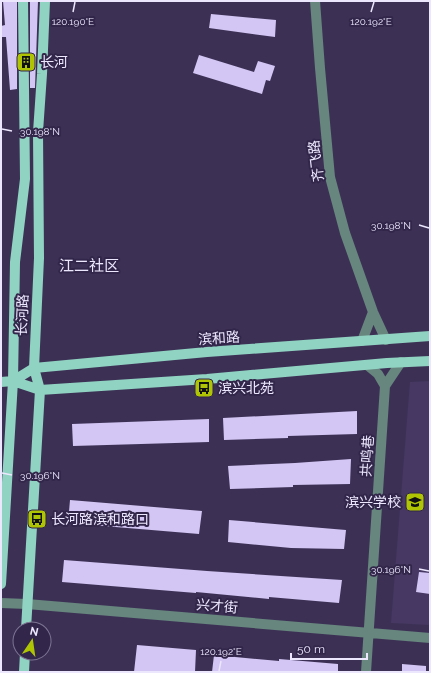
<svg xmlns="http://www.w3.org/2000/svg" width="431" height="673" font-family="Raleway,'Noto Sans SC',sans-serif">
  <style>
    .built { fill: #463863 }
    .building { fill: #d3c6f4 }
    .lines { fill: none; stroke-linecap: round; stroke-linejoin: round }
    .minor { stroke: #67867e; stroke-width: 10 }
    .major { stroke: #91d3c2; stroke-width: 10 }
    .ticks { fill: none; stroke: #ede7fe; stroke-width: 1.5 }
    .labels { text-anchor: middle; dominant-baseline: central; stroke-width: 4; stroke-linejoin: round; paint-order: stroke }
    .poi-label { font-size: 14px; fill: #ede7fe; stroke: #32274a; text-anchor: start }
    .street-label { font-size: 14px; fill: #ede7fe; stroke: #32274a }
    .neighbourhood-label { font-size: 15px; fill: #ede7fe; stroke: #32274a }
    .ticks-label { font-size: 10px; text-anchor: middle; fill: #ede7fe; stroke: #32274a; stroke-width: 4; stroke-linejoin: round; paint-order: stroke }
  </style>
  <rect width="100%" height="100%" fill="#3c3155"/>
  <path class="built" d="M430,381V625L391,623L410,382Z"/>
  <path class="building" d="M3,1H17V89L10,90L6,37H1V26L5,25Z
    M30,1H38L35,88H30Z
    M211,14L276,20L275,37L209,28Z
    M199,55L254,72L258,61L275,66L270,81L266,80L262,94L193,73Z
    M357,411V434L288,436V438L224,440L223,418Z
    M209,419V442L73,446L72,424Z
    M351,459L350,484L293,485V487L230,489L228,466L295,463Z
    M70,500L202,511L199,534L68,523Z
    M229,520L346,530L344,549L291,548L228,542Z
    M64,560L207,571L342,580L339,603L269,597V599L196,592V593L62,582Z
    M419,572L430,573V594L416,592Z
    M137,645L196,650L195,672H134Z
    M214,655L279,661V659L338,664V672H212Z
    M402,664L426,666V672H402Z"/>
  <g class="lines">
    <path class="minor" d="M315,1L320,68L330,177L345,233L373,312L386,340
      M362,341L373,312
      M367,365L378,374L385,386
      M1,603L27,604L430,638
      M366,672L385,386L401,362"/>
    <path class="major" d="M13,381L34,368L207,352L430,336
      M1,382L13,381L40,390L207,379L387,363L430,361
      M1,584L13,381L15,262L25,179L23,1
      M26,629L40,390L34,368L39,258L38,132L42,74L45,1
      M24,672L25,653"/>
  </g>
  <path class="ticks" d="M73,12L75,2M371,12L374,2M2,129L12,131M419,225L429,228M2,473L12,475M419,569L429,571M219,671L221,661"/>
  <defs>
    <symbol id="building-square" viewBox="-11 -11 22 22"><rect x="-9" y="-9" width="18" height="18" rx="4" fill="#afc504" stroke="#32274a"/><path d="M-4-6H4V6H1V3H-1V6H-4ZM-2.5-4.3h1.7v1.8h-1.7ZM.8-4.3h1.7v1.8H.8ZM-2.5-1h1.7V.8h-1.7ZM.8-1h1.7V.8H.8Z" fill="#111"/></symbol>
    <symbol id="bus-square" viewBox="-11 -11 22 22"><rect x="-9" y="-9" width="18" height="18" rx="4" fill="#afc504" stroke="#32274a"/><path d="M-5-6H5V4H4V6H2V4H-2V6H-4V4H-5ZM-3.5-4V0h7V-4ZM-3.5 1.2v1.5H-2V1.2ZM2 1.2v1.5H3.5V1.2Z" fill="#111"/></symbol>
    <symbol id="school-square" viewBox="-11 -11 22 22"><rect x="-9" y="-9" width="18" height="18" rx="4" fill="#afc504" stroke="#32274a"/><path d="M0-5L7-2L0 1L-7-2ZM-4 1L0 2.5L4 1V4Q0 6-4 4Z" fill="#111"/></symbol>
  </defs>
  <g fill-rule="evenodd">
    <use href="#building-square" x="15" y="51" width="22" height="22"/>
    <use href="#bus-square" x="193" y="377" width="22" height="22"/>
    <use href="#school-square" x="404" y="491" width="22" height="22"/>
    <use href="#bus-square" x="26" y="508" width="22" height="22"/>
  </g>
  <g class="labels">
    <g class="poi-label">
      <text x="40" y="62">长河</text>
      <text x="218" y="388">滨兴北苑</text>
      <text x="401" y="502" text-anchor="end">滨兴学校</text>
      <text x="51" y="519">长河路滨和路口</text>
    </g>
    <g class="street-label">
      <text transform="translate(316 161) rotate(-97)">齐飞路</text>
      <text transform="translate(22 315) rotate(-87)">长河路</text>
      <text transform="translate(219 338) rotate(-4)">滨和路</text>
      <text transform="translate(367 456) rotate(-86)">共鸣巷</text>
      <text transform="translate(217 606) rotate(5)">兴才街</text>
    </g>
    <g class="neighbourhood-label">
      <text x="89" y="266">江二社区</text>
    </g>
  </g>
  <g class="ticks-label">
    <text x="73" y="25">120.190°E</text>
    <text x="371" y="25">120.192°E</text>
    <text x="40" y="135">30.198°N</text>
    <text x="391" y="229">30.198°N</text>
    <text x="40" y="479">30.196°N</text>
    <text x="391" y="573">30.196°N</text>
    <text x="221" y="655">120.192°E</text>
  </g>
  <rect width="431" height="673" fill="none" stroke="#ede7fe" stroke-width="4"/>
  <g transform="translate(32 641) rotate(13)"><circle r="19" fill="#32274a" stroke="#7d7492"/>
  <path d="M0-3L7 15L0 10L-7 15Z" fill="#afc504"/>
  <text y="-6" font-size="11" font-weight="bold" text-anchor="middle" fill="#ede7fe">N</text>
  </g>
  <path d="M291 653v6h76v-6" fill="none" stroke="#ede7fe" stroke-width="2"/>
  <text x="297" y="653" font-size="12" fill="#ede7fe" stroke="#32274a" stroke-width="3" paint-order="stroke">50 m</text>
</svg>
